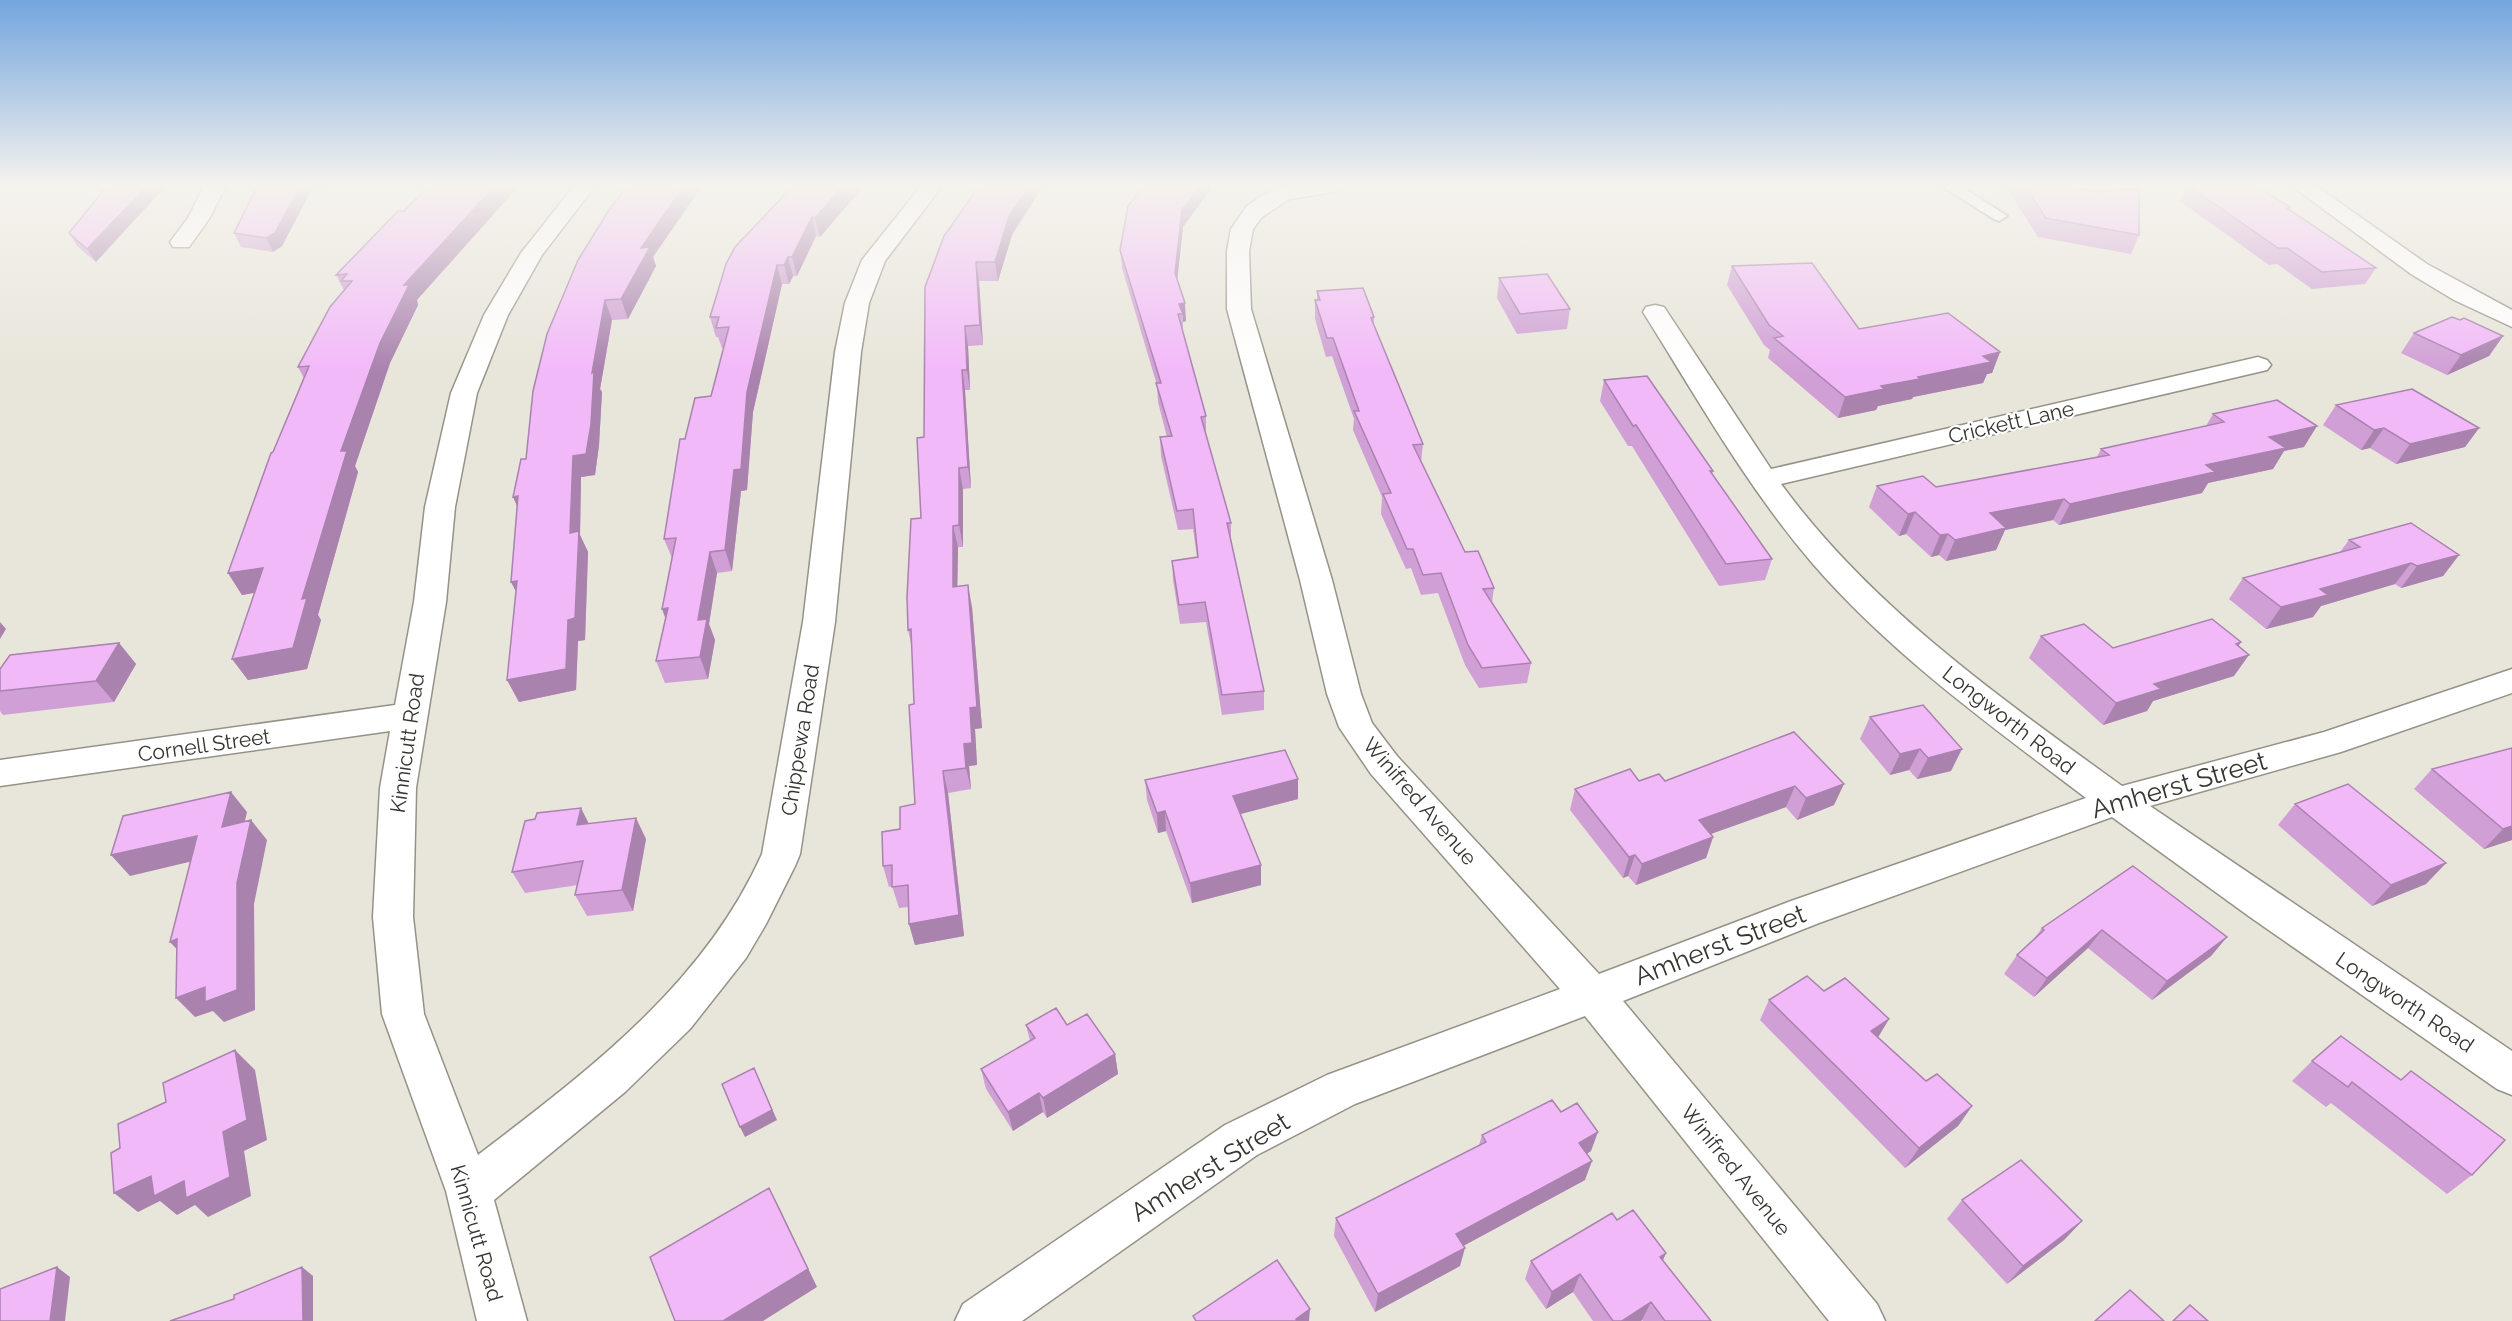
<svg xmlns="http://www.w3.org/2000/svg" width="2512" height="1321" font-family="Raleway,sans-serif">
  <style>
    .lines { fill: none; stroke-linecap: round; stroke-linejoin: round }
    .lane-casing { stroke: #959288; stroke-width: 4 }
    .street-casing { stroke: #959288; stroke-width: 3 }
    .lane { fill: #fff; fill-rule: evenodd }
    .street { fill: #fff; fill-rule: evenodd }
    .wall { fill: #d09fd6 }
    .shaded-wall { fill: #a982ae }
    .building { fill: #f2b9f9; stroke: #a982ae; stroke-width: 1.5 }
    .labels { text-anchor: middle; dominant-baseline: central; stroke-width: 4.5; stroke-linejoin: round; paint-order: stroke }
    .street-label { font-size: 21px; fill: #363531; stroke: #fff }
    .near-street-label { font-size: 26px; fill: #363531; stroke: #fff }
  </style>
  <rect width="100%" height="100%" fill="#e8e5da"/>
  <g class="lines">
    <defs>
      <path id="lane" d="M1942,186H1960L2007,216L1999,221L1994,219Z"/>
      <path id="street" d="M204,186H226L209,219L189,247H173L170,242L188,218Z
        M574,186H595L542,255L508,315L477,393L455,507L446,602L416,788L413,917L424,1014L478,1155C589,1070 703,985 762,854L803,622L835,352L845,303L862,260L921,186H942L885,261L869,303L861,352L835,622L800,854L795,866L766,924L746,958L690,1029L625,1092L494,1200L527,1321H477L446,1191L382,1014L373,917L380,788L390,731L0,786V760L395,705L414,602L425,507L451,393L484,315L521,253Z
        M1291,186H1342L1340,191L1289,199L1262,217L1253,229L1249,251L1251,309L1332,580L1361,694L1372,723L1397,756L1599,974L1791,901L2086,798C1991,726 1891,654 1813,564C1747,487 1697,398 1643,312L1646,307L1655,305L1664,307L1771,469L2258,357L2267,360L2271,365L2267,370L1781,484C1871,607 1999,697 2122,786L2324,732L2512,669V693L2341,752L2150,806L2512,1051V1095L2497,1089L2250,917L2112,817L1819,923L1623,1001L1877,1304L1885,1321H1829L1585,1016L1355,1104L1257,1155L1022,1321H955L963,1304L1225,1125L1327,1075L1560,989L1371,774L1339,727L1327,694L1300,580L1227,309V251L1231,229L1246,207L1258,198L1275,189Z
        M2292,186H2316L2427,264L2512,310V327L2454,300L2411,274Z"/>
    </defs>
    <use href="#lane" class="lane-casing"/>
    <use href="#street" class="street-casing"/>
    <use href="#lane" class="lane"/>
    <use href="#street" class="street"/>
  </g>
  <path class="wall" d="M107,186L96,262L77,246L69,233Z
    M257,186L323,188L312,189L282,246L273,252L241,247L234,233Z
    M864,186L820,237L816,236L797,276H793L789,284H782L753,412L747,490L741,491L732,571L717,573L709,624L715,640L708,679L665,683L656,661L665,619L672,558L664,539L685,439L711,396L724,348H722L718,337H716L710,317L726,264Z
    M979,186L1012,235L998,281H979L983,345L968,346L970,390H965L971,488L963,489V547H958L957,587L972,607L982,728L975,729L977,765L969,766L971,789L948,793L964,936L915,945L909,924V907L899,908L892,886L889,887L883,866L900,829L915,804L914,704L912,648L908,630L921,518L924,437Z
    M2006,186H2065L2139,235L2131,254L2038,237Z
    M2187,186H2256L2290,207L2289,209L2376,268L2365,284L2312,289L2277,264L2269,265L2180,201Z
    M404,211L417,300L418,305L390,363L355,466L358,472L318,615L321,620L307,669L248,680L232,659L254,593L242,595L228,573L273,452L304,378L298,367L344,290L336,275Z
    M1183,227L1177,280L1186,321L1183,322V332L1206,416V435L1231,523V540L1264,691V710L1222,715L1206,622L1180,624L1173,580L1172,561L1197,557L1193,529L1178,530L1161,456L1160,437H1167L1158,402L1157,385L1122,268L1120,250Z
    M653,257L656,266L628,319L612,320L600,389L602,392L599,445L595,475L581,477L580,535L588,552L585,640L578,641L576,690L519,702L507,680L516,591L511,582L517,506L513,497L526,459L547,334Z
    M1732,266L1859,329L2000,352L1992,373L1987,374L1983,383L1913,397L1912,399L1878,406L1876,410L1838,418L1768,358L1770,350L1764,345L1727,285Z
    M1499,278L1570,309L1567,329L1517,334L1497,298Z
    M1317,291L1374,317V326L1423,444L1421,462L1465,552L1494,588L1492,602L1531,663L1527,683L1479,688L1465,665L1438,593L1421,595L1411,568L1406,569L1381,514L1382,497L1353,430L1354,419L1332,356L1326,357L1315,319V300H1317Z
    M2460,320L2503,336L2489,356L2447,375L2401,353L2414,333Z
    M1604,380L1713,471L1712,474L1772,559L1765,580L1719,586L1632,446H1628L1600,401Z
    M2336,405L2479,428L2465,447L2396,464L2370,448L2361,450L2323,425Z
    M2213,414L2304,447L2284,451L2273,469L2208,483L2202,493L2059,525L2053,520L2005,530L1996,550L1946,561L1939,555L1931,557L1906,534L1899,536L1869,507L1877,486L1936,487L2097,457L2101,449L2206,426Z
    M2349,540L2459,555L2443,576L2401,588L2395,584L2321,606L2313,617L2266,629L2229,599L2243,578L2340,552Z
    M2041,636L2113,648L2239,646L2234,676L2153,701L2147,711L2103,725L2029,658Z
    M119,643L136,664L114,702L3,715L0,711V669Z
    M1923,705L1951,771L1917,779L1909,770L1890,775L1860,739L1870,717Z
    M1794,732L1834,805L1797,820L1786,807L1711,834L1713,837L1706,858L1636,885L1628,876L1623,878L1570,810L1575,789L1639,781H1665Z
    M2512,748V840L2484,849L2414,789L2432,769Z
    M1145,780L1298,799L1240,814L1261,865V885L1192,903L1166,831L1158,833L1147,800Z
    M2295,804L2446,863L2426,884L2372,906L2278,825Z
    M589,824L646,839L633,911L587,916L575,895L578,885L525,893L512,872Z
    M2133,866L2227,937L2211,956L2152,1000L2088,948L2034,997L2004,974L2017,955L2034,939L2042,928Z
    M1824,991L1889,1019L1878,1037L1926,1081L1972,1106L1958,1126L1905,1168L1760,1020L1769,1000Z
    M1026,1025H1067L1115,1054L1118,1074L1047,1118L1043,1112L1013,1131L986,1089L981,1069L1030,1041Z
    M2341,1036L2472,1175L2447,1194L2331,1103L2326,1107L2292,1081L2312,1061Z
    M1561,1112L1591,1151L1587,1154L1585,1180L1463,1246L1460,1266L1375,1312L1334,1236L1336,1218L1479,1145L1482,1135Z
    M1962,1200L2082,1221L2064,1240L2007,1284L1947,1219Z
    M1617,1220L1666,1253L1663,1260L1711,1321H1643L1642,1320L1641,1321H1593L1573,1292L1546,1309L1525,1279L1531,1261Z"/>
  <path class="shaded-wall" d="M147,186H166L96,262L87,249Z
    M300,186H323V188L312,189L282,246L273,252L266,238Z
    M495,186H519L417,300L418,305L390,363L355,466L358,472L318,615L321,620L307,669L248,680L232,659L302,599L341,451L380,343L404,285Z
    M684,186H702L653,257L656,266L628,319L621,299L641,248Z
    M843,186H864L820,237L815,218Z
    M1029,186H1043L1012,235L998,281L995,262L1009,216Z
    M1200,186H1213L1183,227L1176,291L1175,273L1182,210Z
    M812,217L816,236L797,276L792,257Z
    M788,257L793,276L789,284L784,265Z
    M976,262L979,281L983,345L980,325Z
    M777,265L782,284L753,412L747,490L741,491L732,571L725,550L734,470L747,392Z
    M605,300L612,320L600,389L602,392L599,445L595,475L581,477L580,535L588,552L585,640L578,641L576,690L519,702L507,680L570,533L573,456L592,373Z
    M1185,303L1186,321L1183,322V314L1179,304Z
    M965,326L968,346L970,390L967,370Z
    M2503,336L2489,356L2447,375L2461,355Z
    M2000,352L1992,373L1987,374L1983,383L1913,397L1912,399L1878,406L1876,410L1838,418L1845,397L1881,386L1918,377L1983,356Z
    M962,370L965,390L971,488L968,467Z
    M2317,426L2304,447L2284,451L2273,469L2208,483L2202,493L2059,525L2070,504L2206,465L2269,437Z
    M2384,428L2370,448L2361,450L2374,430Z
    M2479,428L2465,447L2396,464L2410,444Z
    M959,468L963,489V547L959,525Z
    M518,496L523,518L513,497Z
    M2064,499L2053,520L2005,530L1996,550L1946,561L1955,540L1990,513Z
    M1915,512L1906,534L1899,536L1908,514Z
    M953,526L958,547L957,609L953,587Z
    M1948,534L1939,555L1931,557L1940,535Z
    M710,552L717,573L709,624L715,640L708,679L700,657L698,620Z
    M2459,555L2443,576L2401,588L2417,566Z
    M2411,563L2395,584L2321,606L2313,617L2266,629L2281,607L2320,589Z
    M263,568L277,589L242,595L228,573Z
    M517,581L522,603L511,582Z
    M968,585L972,607L982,728L975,729L977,765L969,766L971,789L966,768L964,744L970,708Z
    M668,608L670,631L662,609Z
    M0,622L6,629L0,639Z
    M2241,642L2229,661L2249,655L2234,676L2153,701L2147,711L2103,725L2116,703L2236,644Z
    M119,643L136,664L114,702L96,681Z
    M1920,749L1909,770L1890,775L1900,754Z
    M1962,749L1951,771L1917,779L1928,758Z
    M943,771L948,793L964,936L915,945L909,924Z
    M1298,779V799L1233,816V796Z
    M1844,784L1834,805L1797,820L1806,798Z
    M1795,786L1786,807L1691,841L1699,820Z
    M231,792L247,812L239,847L222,827Z
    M581,808L592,830L577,825Z
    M1165,811L1166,831L1158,833L1157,813Z
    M636,818L646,839L633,911L622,890Z
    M251,820L267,840L254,904L255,1010L224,1022L213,1011L195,1017L176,998L237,883Z
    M2512,826V840L2484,849L2503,829Z
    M197,836L214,856L130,876L111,855Z
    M1713,837L1706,858L1636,885L1642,864Z
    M1635,855L1628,876L1623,878L1629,857Z
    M2446,863L2426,884L2372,906L2391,885Z
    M1261,865V885L1192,903L1190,883Z
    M2102,930L2088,948L2034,997L2047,978Z
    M2227,937L2211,956L2152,1000L2167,981Z
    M177,939L189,962L170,942Z
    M1889,1019L1877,1039L1871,1031Z
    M235,1050L255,1070L267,1140L244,1151L251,1196L208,1217L195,1205L177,1215L160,1201L138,1212L114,1193L151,1176L223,1132Z
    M1115,1054L1118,1074L1047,1118L1043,1098Z
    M754,1068L777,1120L745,1137L740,1127Z
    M1039,1093L1043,1112L1013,1131L1008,1112Z
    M1972,1106L1958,1126L1905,1168L1919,1148Z
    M1598,1132L1591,1151L1573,1162L1579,1143Z
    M1592,1161L1585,1180L1452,1252L1456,1234Z
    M769,1188L779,1207L817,1287L763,1321H723Z
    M2082,1221L2064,1240L2007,1284L2023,1266Z
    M1465,1248L1460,1266L1375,1312L1378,1294Z
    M1666,1253L1658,1271L1660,1257Z
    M57,1267L70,1277L65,1321H50Z
    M302,1267L313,1276V1321H303Z
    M1580,1274L1573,1292L1546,1309L1552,1292Z
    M1651,1302L1642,1320L1641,1321H1622Z
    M1310,1309L1309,1321H1296V1319Z"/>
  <path class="building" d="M107,186H147L87,249L69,233Z
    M257,186H300L275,233L266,238L234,233Z
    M429,186H495L404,285H409L380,343L341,451H347L302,599L307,598L293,648L232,659L263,568L228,573L271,453L273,452L309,366L298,367L330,307L352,281H341L347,274L336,275L398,211H404Z
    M627,186H684L641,248L650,247L621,299L605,300L592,373L594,372L591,424L586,454L573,456L570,533L579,531L575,618L568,620L566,669L507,680L517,581L511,582L518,496L513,497L521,459H526L533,391L547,334L578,260L609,210Z
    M793,186H843L815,218L812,217L792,257H788L784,265H777L747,392L741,469L734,470L725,550L710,552L698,620L707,619L700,657L656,661L668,608L662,609L676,538L664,539L680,439H685L695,398L711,396L729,327L716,328L719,317H710L726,264L735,247Z
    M979,186H1029L1009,216L995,262H976L980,325L965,326L967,370H962L968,467L959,468V525L953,526V587L968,585L977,707L970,708L972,743L964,744L966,768L943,771L959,915L909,924L908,885L892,887V865L883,866L882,832L900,829V807L915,804L909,705L914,704L911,629L908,630L907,597L911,519L921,518L917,438L924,437L925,287L944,236Z
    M1144,186H1200L1182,210L1175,273L1185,303L1179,304L1183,314H1178L1206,416L1201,417L1231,523H1227L1264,691L1222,695L1205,602L1179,605L1172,561L1198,557L1193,509L1177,511L1160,437L1172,436L1156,383H1161L1120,250L1128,206Z
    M2025,186H2065L2097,192L2139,188V235L2046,218Z
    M2189,186H2256L2290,207L2287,208L2376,268L2322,272L2287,248H2278Z
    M1812,263L1859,329L1948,313L2000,352L1983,356L1991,362L1918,377L1920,379L1881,386L1884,389L1845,397L1774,338L1783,336L1769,325L1732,266Z
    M1547,274L1570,309L1520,314L1499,278Z
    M1363,288L1374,317L1371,318L1423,444L1413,445L1465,552L1478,551L1494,588L1483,589L1531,663L1482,668L1468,645L1441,573L1423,575L1413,549H1407L1383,494L1391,493L1354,411H1359L1333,338H1327L1315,300H1320L1317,291Z
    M2452,317L2460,320L2464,318L2503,336L2461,355L2414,333Z
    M1647,376L1713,471H1710L1772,559L1726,564L1636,425L1633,426L1604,380Z
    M2412,389L2479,428L2410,444L2384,428L2374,430L2336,405Z
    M2277,400L2317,426L2269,437L2286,448L2206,465L2215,472L2070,504L2064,499L1990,513L2006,528L1955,540L1948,534L1940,535L1915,512L1908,514L1877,486L1923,476L1936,487L2109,455L2101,449L2224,422L2213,414Z
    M2411,523L2459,555L2417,566L2411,563L2320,589L2328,595L2281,607L2243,578L2360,547L2349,540Z
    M2212,619L2241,642L2236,644L2249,655L2154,684L2161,689L2116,703L2041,636L2084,624L2113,648Z
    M119,643L96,681L0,691V669L10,655Z
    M1923,705L1962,749L1928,758L1920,749L1900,754L1870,717Z
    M1794,732L1844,784L1806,798L1795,786L1699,820L1713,837L1642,864L1635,855L1629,857L1575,789L1630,769L1639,781L1659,774L1665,781Z
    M2512,748V826L2503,829L2432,769Z
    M1285,750L1298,779L1233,796L1261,865L1190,883L1165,811L1157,813L1145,780Z
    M2348,784L2446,863L2391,885L2295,804Z
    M231,792L222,827L251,820L237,883V990L205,1002V987L176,998L177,939L170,942L197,836L111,855L123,816Z
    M581,808L577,825L636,818L622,890L575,895L583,861L512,872L525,821L535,819L537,813Z
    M2133,866L2227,937L2167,981L2102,930L2047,978L2017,955L2044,930L2042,928Z
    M1807,976L1824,991L1845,978L1889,1019L1871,1031L1926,1081L1937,1074L1972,1106L1919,1148L1769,1000Z
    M1056,1008L1067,1025L1087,1014L1115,1054L1043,1098L1039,1093L1008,1112L981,1069L1035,1038L1026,1025Z
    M2341,1036L2401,1080L2411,1071L2505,1140L2472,1175L2352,1082L2348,1087L2312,1061Z
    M235,1050L247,1120L223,1132L230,1177L186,1198L184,1181L154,1196L151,1176L114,1193L111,1153L120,1148L118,1124L166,1102L163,1083Z
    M754,1068L772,1110L740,1127L722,1084Z
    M1552,1100L1561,1112L1577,1103L1598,1132L1579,1143L1592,1161L1456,1234L1465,1248L1378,1294L1336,1218L1486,1142L1482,1135Z
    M2021,1160L2082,1221L2023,1266L1962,1200Z
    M769,1188L808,1269L723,1321H675L650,1257Z
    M1633,1210L1666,1253L1660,1257L1711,1321H1665L1651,1302L1622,1321H1613L1580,1274L1552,1292L1531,1261L1612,1213L1617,1220Z
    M1277,1260L1310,1309L1296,1319L1297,1321H1196L1193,1316Z
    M57,1267L50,1321H0V1289Z
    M302,1267L303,1321H170L234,1299V1295Z
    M2130,1290L2164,1321H2095Z
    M2190,1305L2208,1321H2173Z"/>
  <linearGradient id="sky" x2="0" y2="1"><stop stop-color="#73a5de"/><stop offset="0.5" stop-color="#f5f3ee"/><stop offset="1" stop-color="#f5f3ee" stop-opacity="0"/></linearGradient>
  <rect width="2512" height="371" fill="url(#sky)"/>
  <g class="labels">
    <g class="street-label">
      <text transform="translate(2011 422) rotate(-13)">Crickett Lane</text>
      <text transform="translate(2009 720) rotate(38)">Longworth Road</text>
      <text transform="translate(800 740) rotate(-81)">Chippewa Road</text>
      <text transform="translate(407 743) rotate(-82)">Kinnicutt Road</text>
      <text transform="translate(204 745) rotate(-8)">Cornell Street</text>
      <text transform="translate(1420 801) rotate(49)">Winifred Avenue</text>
      <text transform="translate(2405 1002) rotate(34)">Longworth Road</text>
      <text transform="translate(1736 1170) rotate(51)">Winifred Avenue</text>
      <text transform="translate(477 1233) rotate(74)">Kinnicutt Road</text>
    </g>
    <g class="near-street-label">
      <text transform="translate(2179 785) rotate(-16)">Amherst Street</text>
      <text transform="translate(1720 945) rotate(-21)">Amherst Street</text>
      <text transform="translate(1210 1167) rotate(-32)">Amherst Street</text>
    </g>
  </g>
</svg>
